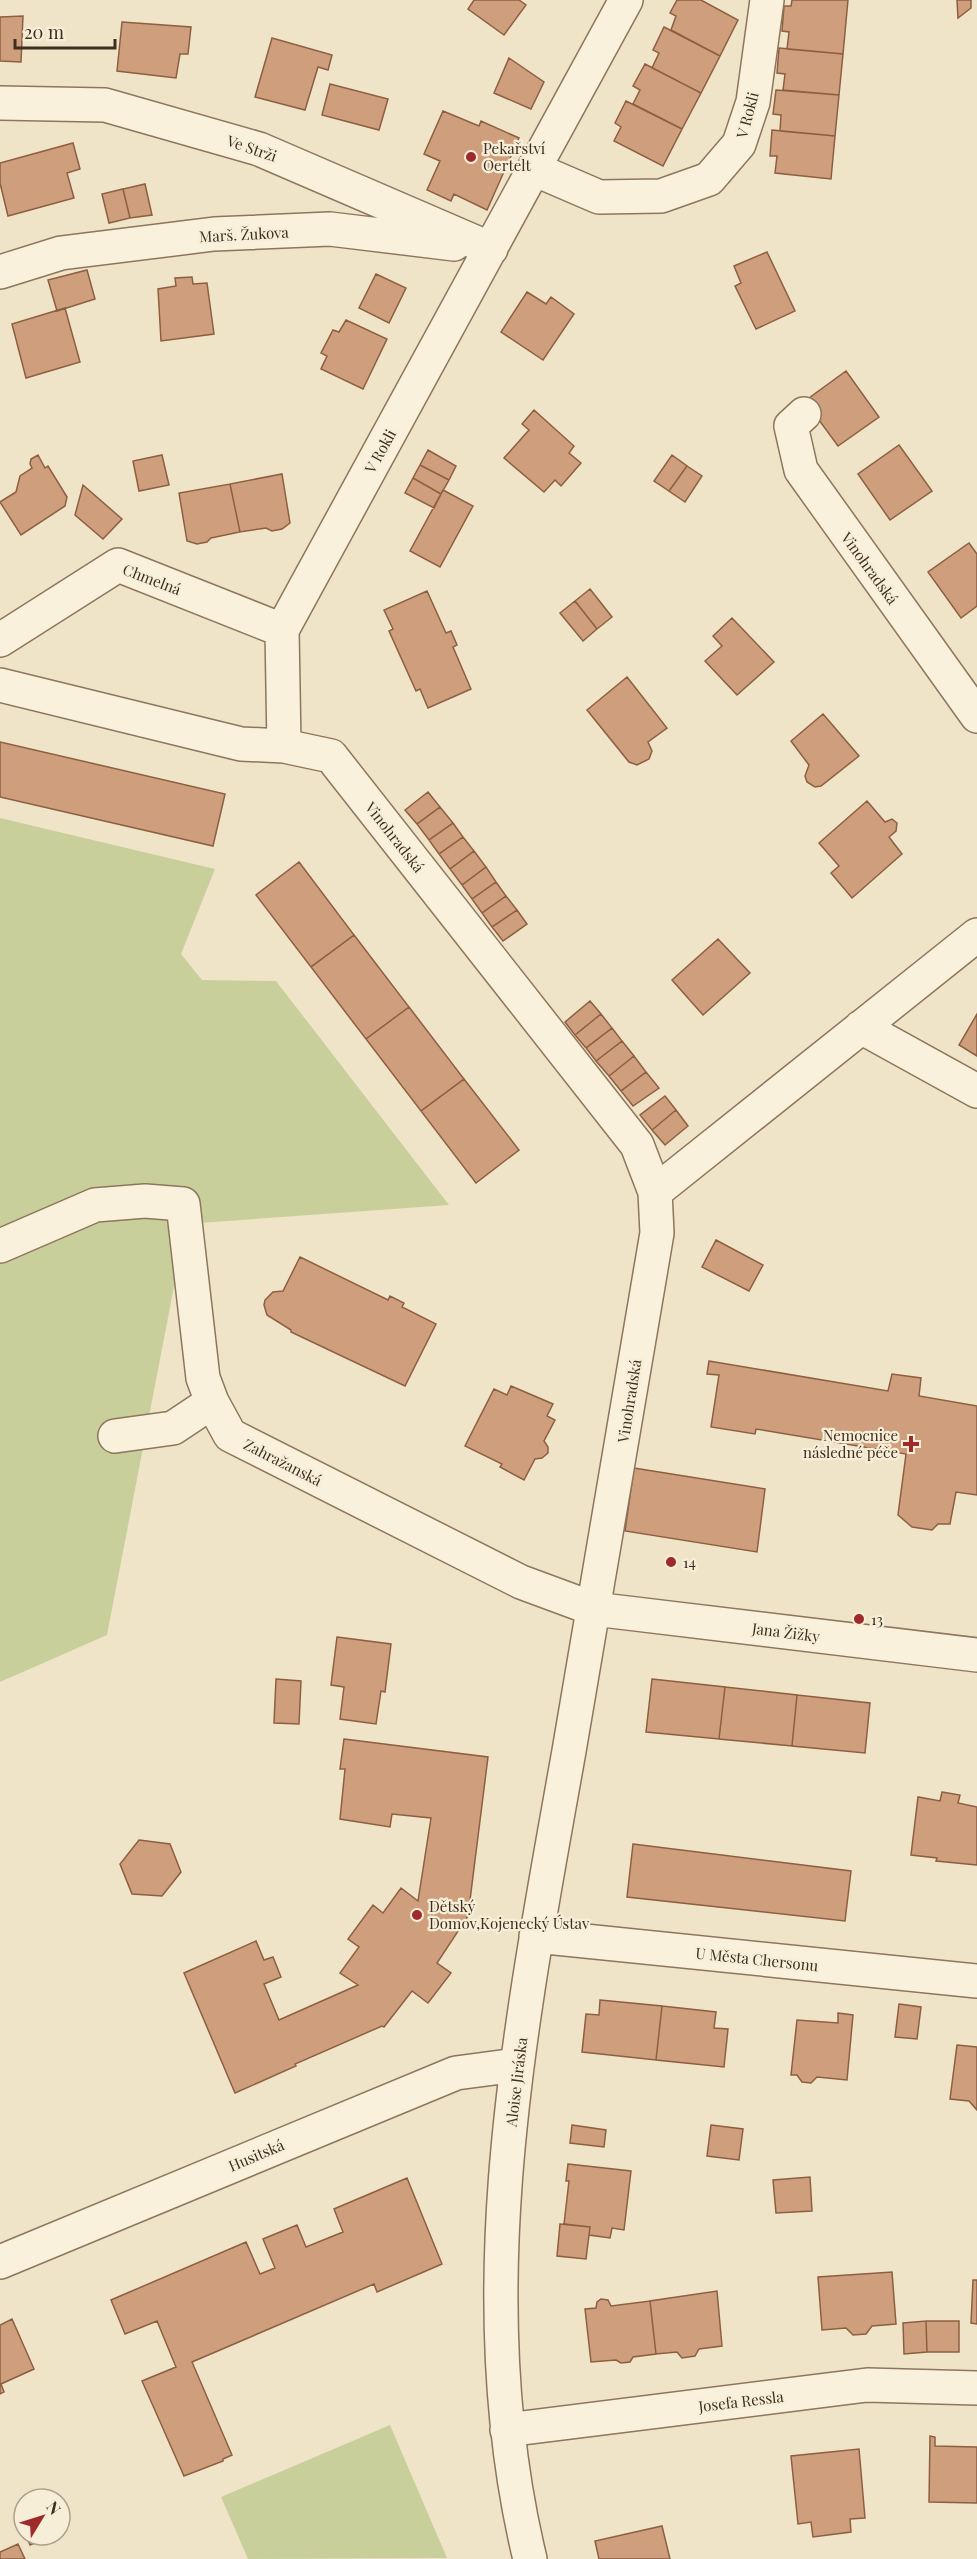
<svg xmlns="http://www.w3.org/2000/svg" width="977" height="2559" font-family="'Playfair Display',serif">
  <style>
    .green { fill: #c9cf9b }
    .building { fill: #cf9f7d; stroke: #8d5f41; stroke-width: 1.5 }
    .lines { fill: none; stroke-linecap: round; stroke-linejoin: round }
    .minor-casing { stroke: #8d765c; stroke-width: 36 }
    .minor { stroke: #faf1dc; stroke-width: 33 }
    .poi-dot { fill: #9e2a2b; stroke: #f7eed8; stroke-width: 2 }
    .labels { text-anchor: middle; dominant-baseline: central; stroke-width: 4.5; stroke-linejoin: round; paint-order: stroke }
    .street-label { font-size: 15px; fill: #3d2e20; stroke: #f7eed8 }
    .poi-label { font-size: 15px; fill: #3d2e20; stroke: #f7eed8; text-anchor: start }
  </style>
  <rect width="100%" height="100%" fill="#f0e4c8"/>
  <path class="green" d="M0,818L215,869L181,954L202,980L276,981L449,1205L186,1224L107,1635L0,1682Z
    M390,2425L447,2558L248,2559L221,2497Z"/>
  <path class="building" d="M474,0H519L526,5L504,35L468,9Z
    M677,0H701L738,20L720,56L671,30L676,16L670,13Z
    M792,0H848L843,54L787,49L789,32L782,31L784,6H791Z
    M957,0H971V8L958,18Z
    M23,16L21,62L0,61V17Z
    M122,22L191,27L188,54H180L176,78L117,71Z
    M664,27L720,56L701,93L652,68L659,53L653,50Z
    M272,38L332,55L328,70L318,67L305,110L255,97Z
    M779,48L843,54L839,95L783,90L785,74L777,73Z
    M509,58L544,82L531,109L494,93Z
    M645,64L701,93L682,129L633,104L640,90L633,86Z
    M330,84L388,99L379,130L322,115Z
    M776,90L839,95L835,136L780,131L781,115L773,114Z
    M626,101L682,129L663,166L614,141L621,127L615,123Z
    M443,111L479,126L481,121L519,138L487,210L454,194L451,201L427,190L440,161L424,154Z
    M772,130L835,136L831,179L775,173L777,156H770Z
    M73,143L80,169L67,173L74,198L8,216L0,183V163Z
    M145,184L152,215L130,218L123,189Z
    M123,189L130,218L109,223L102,194Z
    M767,252L795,311L756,329L735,286L741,283L734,266Z
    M87,270L95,299L57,311L48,280Z
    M376,274L406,288L389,323L359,308Z
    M192,277L193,284L207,283L214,334L161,341L158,289L176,286L175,278Z
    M527,292L546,304L551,297L574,314L543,360L501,332Z
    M65,308L80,362L26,378L12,324Z
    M346,320L387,339L363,389L321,369L327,356L321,353L333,330L339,332Z
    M846,371L879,417L838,446L805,401Z
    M534,410L574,446L569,453L581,463L561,486L555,480L544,492L504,458L529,430L522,424Z
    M899,445L932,491L890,520L858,474Z
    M428,450L456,466L449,480L420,465Z
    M38,455L45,468L48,466L67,497L65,506L21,535L0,502L16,492L20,476L32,468L30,464L31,459Z
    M162,455L169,485L139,491L133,461Z
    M672,455L687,466L669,491L654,481Z
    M420,465L449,480L441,494L413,478Z
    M687,466L702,476L685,502L669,491Z
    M282,474L290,523L282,529L272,531L266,528L240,532L230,484Z
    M413,478L441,494L434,508L405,493Z
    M230,484L240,532L211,538L207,542L197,544L187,541L179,493Z
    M83,485L122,519L103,539L75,515Z
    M443,490L473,506L440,567L410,551Z
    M969,543L977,554V606L961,618L928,572Z
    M590,589L612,617L597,629L575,601Z
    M427,591L446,633L451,631L457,645L453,647L471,689L428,708L420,689L416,691L389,631L393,629L384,610Z
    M575,601L597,629L583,641L560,613Z
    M732,618L774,662L737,695L705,661L722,646L713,636Z
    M627,677L667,728L648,742L652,751L649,759L637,765L629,762L587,710Z
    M823,714L859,756L821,786L815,787L807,782L805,776L809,765L791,741Z
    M0,742L225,794L213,846L0,797Z
    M428,792L440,807L417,824L405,810Z
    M867,801L885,822L892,819L897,823L896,831L889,837L902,854L852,898L831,873L839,866L819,843Z
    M440,807L453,823L429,840L417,824Z
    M453,823L463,837L439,854L429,840Z
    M463,837L474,851L450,869L439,854Z
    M474,851L486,867L462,885L450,869Z
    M299,862L354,935L311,967L256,895Z
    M486,867L496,882L472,899L462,885Z
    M496,882L506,896L482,913L472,899Z
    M506,896L517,910L492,927L482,913Z
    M517,910L527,924L503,941L492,927Z
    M354,935L409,1007L366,1039L311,967Z
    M718,939L750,973L703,1015L672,980Z
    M590,1001L601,1014L575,1035L565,1022Z
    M409,1007L464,1079L421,1111L366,1039Z
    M601,1014L612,1028L586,1048L575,1035Z
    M977,1014V1056L959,1045Z
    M612,1028L622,1041L596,1061L586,1048Z
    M622,1041L634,1056L609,1076L596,1061Z
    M634,1056L646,1072L621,1091L609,1076Z
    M646,1072L659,1088L633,1106L621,1091Z
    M464,1079L519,1150L476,1183L421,1111Z
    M665,1096L676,1110L652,1130L640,1115Z
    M676,1110L688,1126L665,1145L652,1130Z
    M716,1240L763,1265L749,1291L702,1267Z
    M300,1257L388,1300L390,1296L404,1303L402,1307L436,1324L405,1386L291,1332V1330L267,1315L264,1305L265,1300L273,1292L283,1291Z
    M709,1361L888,1391L892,1374L921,1378L919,1396L977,1406V1495L956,1492L950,1524H938L932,1530L912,1527L898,1515L906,1454L756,1429L755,1434L711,1427L719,1375L707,1374Z
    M511,1386L553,1404L547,1416L555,1420L544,1441L548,1447V1453L542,1458L535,1459L524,1480L500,1467L502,1464L465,1446L494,1389L507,1395Z
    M634,1468L765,1489L757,1552L625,1531Z
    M337,1637L391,1644L385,1692L381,1691L376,1724L340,1719L344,1687L331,1685Z
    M276,1679L301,1681L299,1724L274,1723Z
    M652,1679L725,1687L719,1739L646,1732Z
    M725,1687L797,1695L792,1746L719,1739Z
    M797,1695L870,1703L865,1753L792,1746Z
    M344,1739L488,1757L468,1916L437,1963L451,1973L428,2003L412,1991L384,2027L382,2026L295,2064L296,2066L235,2093L184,1973L256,1941L264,1960L273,1957L281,1977L264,1984L279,2020L358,1985L340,1973L359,1947L348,1939L373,1905L383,1913L401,1888L418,1901L431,1818L392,1814L390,1827L340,1819L345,1769H340Z
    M942,1792L960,1795L958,1803L977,1807V1865L936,1861L937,1858L911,1855L918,1797L940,1801Z
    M139,1840L170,1844L181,1872L162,1896L132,1894L120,1864Z
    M633,1844L851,1871L845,1921L627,1897Z
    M600,2000L662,2006L656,2060L582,2052L586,2014L599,2015Z
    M899,2004L921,2007L917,2039L895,2037Z
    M662,2006L716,2012L714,2028L728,2029L724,2067L656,2060Z
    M838,2013L853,2015L847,2080L817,2077L811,2083L802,2082L797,2075H791L797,2020L838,2023Z
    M957,2045L977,2047V2110L969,2101L950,2099Z
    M572,2125L606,2130L604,2147L570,2143Z
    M711,2125L743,2129L739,2160L707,2156Z
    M568,2164L631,2171L624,2230L612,2228L610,2238L589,2235L590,2227L564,2224L569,2181H566Z
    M810,2177L812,2211L776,2213L773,2180Z
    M407,2178L442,2264L377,2292L374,2284L192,2362L232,2455L223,2459V2461L184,2476L142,2381L176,2367L157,2321L125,2334L111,2300L246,2242L260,2274L275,2268L263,2239L297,2225L306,2247L343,2232L334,2209Z
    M560,2224L590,2227L586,2259L557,2256Z
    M892,2272L896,2324L872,2326L866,2334L853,2335L846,2328L822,2330L818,2277Z
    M973,2280H977V2324L971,2323Z
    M717,2291L722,2346L699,2349L695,2356L682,2358L677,2352L656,2354L650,2301Z
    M601,2299L608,2300L611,2306L650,2301L656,2354L633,2357L630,2362L621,2363L616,2360L591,2362L585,2309L596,2308L597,2302Z
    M12,2319L34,2369L1,2384L4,2392L0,2394V2325Z
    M926,2321H959V2352H927Z
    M926,2321L927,2352L904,2354L903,2323Z
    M930,2436L935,2437V2446L977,2447V2503L929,2502Z
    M859,2449L865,2518L850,2519L851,2532L813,2537L811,2522L798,2524L791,2456Z
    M60,2512L67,2529L60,2532Z
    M662,2526L670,2559H599L595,2541Z
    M26,2535H40L42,2540L30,2545Z
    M18,2544L25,2559H0V2552Z"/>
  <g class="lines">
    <defs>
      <path id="minor" d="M0,103L105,105L259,149L491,249
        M534,169L599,197L661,196L709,179L739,144L753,102L767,0
        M0,272L61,253L214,234L330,229L454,244
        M804,414L791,426L801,470L977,716
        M0,640L118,565L282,630
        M0,685L241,744L284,746L331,756L637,1145L655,1192L657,1233C628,1406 599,1579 569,1751C522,2016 465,2292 530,2559
        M284,746L282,630L626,0
        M861,1027L977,1091
        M655,1192L977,935
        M0,1246L95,1205L145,1201L183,1204L203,1378L212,1402L230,1435L521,1582L594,1609L977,1655
        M115,1436L173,1428L212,1402
        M536,1936L977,1981
        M0,2262L456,2073L516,2065
        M507,2430L867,2385L977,2388"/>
    </defs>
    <use href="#minor" class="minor-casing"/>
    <use href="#minor" class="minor"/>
  </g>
  <g class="poi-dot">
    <circle cx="471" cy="157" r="6"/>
    <path d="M908 1435h6v6h6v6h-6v6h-6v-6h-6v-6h6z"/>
    <circle cx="671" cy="1562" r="6"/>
    <circle cx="859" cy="1619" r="6"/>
    <circle cx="417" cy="1915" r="6"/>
  </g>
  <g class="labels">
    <g class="street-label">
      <text transform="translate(747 115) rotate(-75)">V Rokli</text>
      <text transform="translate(252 148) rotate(19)">Ve Strži</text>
      <text transform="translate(244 234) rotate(-3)">Marš. Žukova</text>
      <text transform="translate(380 451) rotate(-61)">V Rokli</text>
      <text transform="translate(870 568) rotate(54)">Vinohradská</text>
      <text transform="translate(152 579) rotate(21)">Chmelná</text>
      <text transform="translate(395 837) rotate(52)">Vinohradská</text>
      <text transform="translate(629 1401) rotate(-81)">Vinohradská</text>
      <text transform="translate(283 1462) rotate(27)">Zahražanská</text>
      <text transform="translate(786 1632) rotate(7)">Jana Žižky</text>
      <text transform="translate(757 1959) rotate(6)">U Města Chersonu</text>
      <text transform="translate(516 2082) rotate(-83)">Aloise Jiráska</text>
      <text transform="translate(256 2155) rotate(-23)">Husitská</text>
      <text transform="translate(741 2401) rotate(-7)">Josefa Ressla</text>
    </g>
    <g class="poi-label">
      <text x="483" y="148">Pekařství<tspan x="483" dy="17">Oertelt</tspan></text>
      <text x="898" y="1435" text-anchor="end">Nemocnice<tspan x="898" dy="17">následné péče</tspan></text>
      <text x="683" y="1562">14</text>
      <text x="871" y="1619">13</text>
      <text x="429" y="1906">Dětský<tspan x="429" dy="17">Domov,Kojenecký Ústav</tspan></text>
    </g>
  </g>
  <g transform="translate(42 2517) rotate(52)"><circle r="28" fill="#f7eed8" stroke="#ada18e" stroke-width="1.5"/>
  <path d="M0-4.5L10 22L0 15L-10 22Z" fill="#9e2a2b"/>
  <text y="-9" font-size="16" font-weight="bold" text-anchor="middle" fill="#3d2e20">N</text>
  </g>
  <path d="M15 39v9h100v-9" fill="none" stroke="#3d2e20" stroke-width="3"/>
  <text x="24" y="39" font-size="18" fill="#3d2e20" stroke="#f7eed8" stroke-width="4.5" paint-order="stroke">20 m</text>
</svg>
